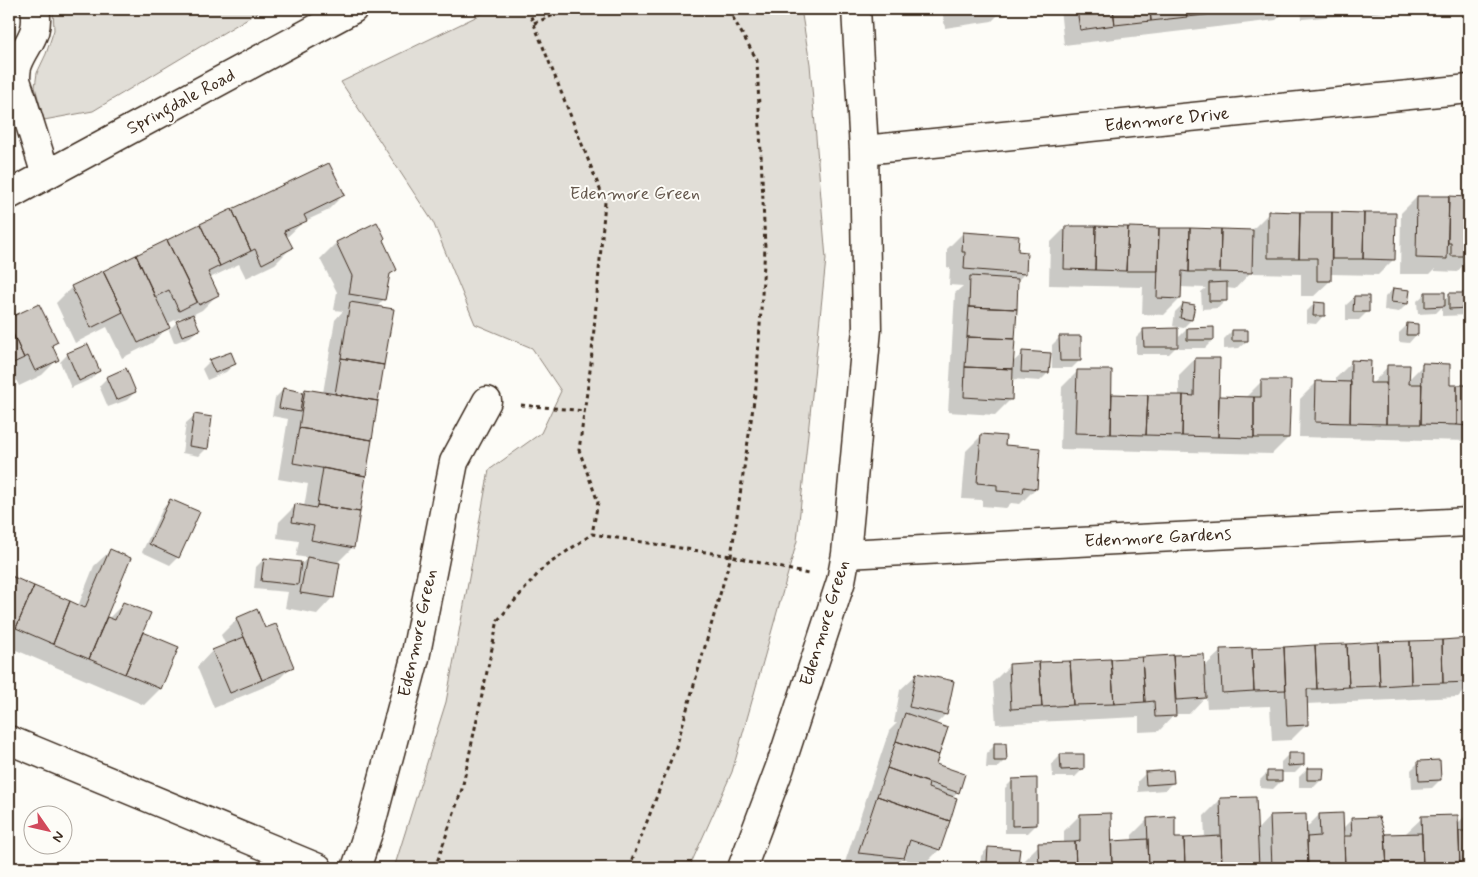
<svg xmlns="http://www.w3.org/2000/svg" width="1478" height="877" font-family="Mynerve,sans-serif">
  <style>
    .green { fill: #e1ded7; stroke: #8e847a }
    .shadow { fill: #0003 }
    .building { fill: #cdc8c2; stroke: #3b2a1e }
    .lines { fill: none; stroke-linecap: round; stroke-linejoin: round }
    .minor-casing { stroke: #3b2a1e; stroke-width: 31 }
    .path { stroke: #3b2a1e; stroke-width: 3; stroke-dasharray: 4 4; stroke-linecap: butt }
    .minor { stroke: #fdfcf7; stroke-width: 28 }
    .labels { text-anchor: middle; dominant-baseline: central; stroke-width: 4; stroke-linejoin: round; paint-order: stroke }
    .street-label { font-size: 18px; fill: #3b2a1e; stroke: #fdfcf7 }
    .park-label { font-size: 18px; fill: #64574c; stroke: #fdfcf7 }
  </style>
  <rect width="100%" height="100%" fill="#fdfcf7"/>
  <filter id="ink" filterUnits="userSpaceOnUse"><feTurbulence type="fractalNoise" baseFrequency=".02" numOctaves="2"/><feDisplacementMap in="SourceGraphic" scale="10" xChannelSelector="R" yChannelSelector="G"/><feConvolveMatrix kernelMatrix="1 2 1 2 8 2 1 2 1" color-interpolation-filters="sRGB"/></filter>
  <g filter="url(#ink)">
    <path class="green" d="M53,9H263L93,111L44,120L35,87L37,73L46,54L54,30Z
      M492,9H801L810,64L826,259L797,541L732,772L689,868H394L446,702L489,470L541,433L561,391L532,348L475,324L433,222L341,82Z"/>
    <path class="shadow" d="M942,9H1004L992,21L945,28Z
      M1060,9H1288L1276,20L1064,45Z
      M1301,9H1419L1302,19Z
      M328,164L343,195L327,211L303,222L286,238L291,248L275,264L246,278L239,264L210,278L218,294L202,310L192,315L198,330L190,337L174,343L169,330L177,322L183,320L181,317L167,324L168,327L152,343L122,358L107,327L75,343L56,303L72,287Z
      M1417,197L1469,198V272H1464V264L1457,272L1435,271V269L1430,274H1400L1401,213Z
      M1269,213L1395,214L1394,259L1378,275L1330,274V281L1314,296H1301V274L1252,273V271L1235,289L1226,288V300L1218,308L1202,309L1201,292L1206,288L1180,287V299L1164,315L1142,314L1143,287L1049,285L1050,243L1066,227L1253,231V229Z
      M377,224L381,241L395,269L388,277L383,300L376,308L353,547L336,564L332,598L317,614L285,608L288,592L254,589L256,567L264,559L299,566L308,558L296,556L299,541L277,538L279,522L295,506L304,507L308,484L278,479L288,419L272,416L275,398L283,390L303,393L306,390L323,393L335,320L343,311L334,310L337,292L320,259L336,243Z
      M963,233L1016,252L1025,273L1017,281L1012,363L1023,353L1048,373L1040,381L1012,379L1011,399L995,415L948,412L955,293L963,286L949,285L950,268L947,267V249Z
      M1393,289L1407,304L1399,312L1384,310L1385,297Z
      M1425,294L1444,300L1450,295L1469,294V315L1442,316V307L1436,313L1418,314L1417,301Z
      M1354,298L1367,312L1359,320H1346V305Z
      M1183,304L1193,306L1191,320L1183,328L1173,326L1175,312Z
      M1314,304L1323,316L1316,324L1306,323V312Z
      M39,305L56,341L51,346L58,359L42,375L19,386L12,371L9,373V320Z
      M1407,325L1416,335L1409,343L1399,342V333Z
      M1187,329L1213,340L1205,348H1179V337Z
      M1144,330L1177,346L1169,354H1136V338Z
      M1232,331L1247,341L1239,348L1224,349V339Z
      M1060,337L1080,360L1072,368H1052V345Z
      M68,354L98,371L91,379L71,388L60,362Z
      M1195,359L1218,397H1246L1262,381L1288,438L1272,454L1060,449L1062,387L1078,371L1110,395L1179,396V375Z
      M210,361L234,364L226,372L207,380L202,369Z
      M1352,362L1368,384H1372L1388,366L1408,380L1423,365L1448,386L1469,387V441L1299,437L1300,399L1316,383H1336V378Z
      M107,378L135,392L127,400L108,407L99,386Z
      M194,416L207,448L199,456L182,453L186,423Z
      M982,435L1003,446L1036,488L1020,504L1011,503L1006,508L982,506V500L962,499L966,451Z
      M171,500L178,557L170,565L142,552L163,508Z
      M110,551L105,617L108,619L124,603L141,633L177,648L160,689L144,705L9,647V577L78,606L94,566Z
      M237,619L265,630L292,666L276,682L214,708L197,667L212,651L226,646L221,635Z
      M1469,640V686L1458,697L1306,704L1307,724L1291,740L1272,741L1270,706L1207,708L1206,696L1189,714H1175L1159,731L1139,732V717L996,724L993,682L1009,666L1203,655V668L1221,651Z
      M916,675L946,714L935,725L934,765L957,792L952,798L956,799L939,850L923,866L902,858L892,868H843L889,731L897,723H894L900,690Z
      M995,745L1005,760L997,768H986L987,753Z
      M1289,754L1303,765L1295,773H1281V781L1273,789L1260,788V780L1268,772H1281V762Z
      M1060,756L1083,769L1075,777H1053L1052,764Z
      M1419,762L1440,780L1432,788L1412,789L1411,770Z
      M1307,769L1322,779L1314,787H1299V777Z
      M1146,773L1173,782L1165,790L1138,792V781Z
      M1013,780L1036,825L1028,833H1005V788Z
      M1220,800L1256,831L1270,816L1305,829L1319,815L1342,829L1352,819L1384,835L1406,833L1422,818L1457,824L1469,812V868H1023V861L1039,845L1064,843V831L1080,815L1110,842L1132,841V835L1148,819L1174,840L1205,838L1204,816Z
      M988,848L1017,864L1013,868H980L981,856Z"/>
    <path class="building" d="M1077,9H1113L1115,25L1080,30Z
      M1113,9H1150L1151,21L1115,25Z
      M1150,9H1186L1187,17L1151,21Z
      M1186,9H1222V13L1187,17Z
      M1222,9H1258L1222,13Z
      M329,163L345,195L304,215L307,221L284,231L293,248L262,264L255,249L251,251L232,209Z
      M1417,196H1449L1447,259L1416,258Z
      M1449,196L1469,197V256H1451V243H1448Z
      M232,209L251,251L220,266L200,224Z
      M1268,211L1300,212L1299,258H1268Z
      M1300,212H1332L1331,281H1317V258H1299Z
      M1332,212L1364,213L1363,259H1332Z
      M1364,213H1396L1395,260L1363,259Z
      M377,222L385,238L383,240L397,270L390,274L385,300L349,294L352,276L336,242Z
      M200,224L220,266L208,272L219,295L199,305L167,240Z
      M1065,226H1096L1095,270L1064,269Z
      M1096,226L1128,227L1126,271L1095,270Z
      M1128,227L1159,228L1158,271H1126Z
      M1159,228H1190L1189,272L1182,271L1181,299L1157,298Z
      M1190,228L1221,229L1220,272H1189Z
      M1221,229L1253,230L1252,273L1220,272Z
      M963,232L1019,236L1018,251L1027,252L1026,274L964,269L965,252H962Z
      M167,240L197,302L179,311L169,290L155,297L136,255Z
      M136,255L170,328L138,343L103,271Z
      M103,271L123,312L91,328L71,286Z
      M970,276L1018,279L1017,309L969,307Z
      M1227,282V301H1209V283Z
      M1393,288L1410,290L1408,304L1391,302Z
      M1425,292H1445V306L1425,307Z
      M1449,293H1469V308L1449,309Z
      M1354,296H1369V312H1353Z
      M350,302L394,309L384,365L341,358Z
      M1314,302L1325,303V316H1313Z
      M1183,303L1195,305L1192,320L1180,318Z
      M39,304L58,342L52,345L59,360L35,371L28,356L24,358L9,325V318Z
      M969,307L1017,309L1015,339L967,337Z
      M193,314L200,330L182,336L176,321Z
      M1407,323L1418,324V335H1406Z
      M9,325L24,358L9,365Z
      M1214,327V340H1187V328Z
      M1178,328V347H1144L1143,329Z
      M1232,330H1248V341H1232Z
      M1059,336H1081V361H1060Z
      M967,337L1015,339L1013,369L965,367Z
      M88,344L100,371L79,381L67,353Z
      M1022,351L1051,353L1049,373L1021,372Z
      M231,352L236,364L215,373L209,360Z
      M341,358L384,365L378,401L335,394Z
      M1195,358H1220L1218,437L1182,436L1183,395L1194,396Z
      M1351,360L1371,361L1370,383H1386V424L1350,423Z
      M1422,363L1450,364V385H1457V425L1421,424Z
      M1387,365H1410L1409,384H1422L1421,424H1386Z
      M965,367L1013,369L1012,400L964,397Z
      M126,368L136,392L116,400L106,377Z
      M1077,370H1112L1111,434L1075,433Z
      M1261,380H1291L1289,438H1254V397H1261Z
      M1316,381L1351,382L1350,423L1315,422Z
      M1457,385H1469V426L1457,425Z
      M283,388L303,392L300,412L279,408Z
      M305,389L378,401L372,440L299,428Z
      M1112,394L1148,395L1146,435L1111,434Z
      M1148,395H1183L1182,436L1146,435Z
      M1219,396L1254,397V438L1218,437Z
      M194,414L212,417L208,449L189,446Z
      M299,428L372,440L366,476L293,463Z
      M981,434L1006,436L1005,445L1040,448L1037,489L1024,487L1023,493L997,491V485L977,483Z
      M323,468L366,476L360,512L317,505Z
      M170,499L200,512L179,558L149,544Z
      M295,504L316,508L317,505L360,512L354,548L311,540L314,526L292,522Z
      M110,549L131,558L89,659L53,644L70,601L85,608Z
      M307,557L340,563L334,598L300,593Z
      M264,558L301,562L298,585L261,581Z
      M9,575L34,586L16,628L9,625Z
      M34,586L70,601L53,644L16,628Z
      M123,602L151,613L125,674L89,659L107,617L115,620Z
      M257,609L265,628L276,624L294,667L262,680L236,618Z
      M143,632L179,647L161,689L125,674Z
      M244,637L262,680L230,693L212,650Z
      M1469,638V682L1443,683L1442,640Z
      M1442,640L1443,683L1411,684L1410,641Z
      M1410,641L1411,684L1380,686L1378,642Z
      M1378,642L1380,686L1349,687L1347,644Z
      M1347,644L1349,687L1317,689L1315,645Z
      M1315,645L1317,689H1307L1308,725L1287,726L1284,647Z
      M1284,647L1286,690L1254,691L1252,648Z
      M1252,648L1254,691L1222,693L1220,649Z
      M1204,654L1206,698L1176,700L1173,655Z
      M1173,655L1176,716L1155,717L1154,701L1145,702L1142,657Z
      M1142,657L1145,702L1114,704L1111,659Z
      M1111,659L1114,704L1073,705L1070,661Z
      M1070,661L1073,705L1042,707L1039,662Z
      M1039,662L1042,707L1011,709L1009,664Z
      M916,673L954,681L947,715L909,707Z
      M905,713L948,728L939,755L896,741Z
      M896,741L939,755L936,764L965,774L959,793L887,768Z
      M994,743H1006L1007,761H994Z
      M1288,753H1304V765L1288,766Z
      M1060,754H1084V769L1061,770Z
      M1440,760L1441,780L1419,781L1418,761Z
      M887,768L929,783L928,788L957,798L950,821L877,796Z
      M1307,768H1324L1323,780H1307Z
      M1173,770L1174,783L1146,785L1145,772Z
      M1267,771H1282V781H1267Z
      M1037,778V825L1012,826V779Z
      M877,796L950,821L940,850L910,840L904,858L858,853Z
      M1256,797L1259,868H1222L1220,798Z
      M1111,813L1112,868H1076L1075,842L1080,841V814Z
      M1343,813L1345,868H1308L1307,837L1320,836L1319,814Z
      M1306,814L1308,868H1272L1270,815Z
      M1458,815L1460,868H1423L1421,816Z
      M1175,816V838H1184L1185,868H1149L1147,818Z
      M1379,817L1385,834L1387,868H1345L1344,836H1352L1351,818Z
      M1459,831H1469V868H1460Z
      M1422,833L1423,868H1387L1385,834Z
      M1221,836L1222,868H1185L1184,838Z
      M1148,839L1149,868H1112L1111,841Z
      M1075,842L1076,868H1039L1038,843Z
      M988,847L1020,849L1018,864L987,863Z"/>
    <g class="lines">
      <defs>
        <path id="minor" d="M35,9C40,35 26,43 18,64C16,69 16,75 16,80L46,175
          M864,150L1469,89
          M9,195L353,9
          M846,554L1469,522
          M9,740L318,868
          M356,868L371,824L415,658L454,462L487,401
          M742,868L780,767L841,581L846,554L867,329L864,150L856,9"/>
      </defs>
      <use href="#minor" class="minor-casing"/>
      <path class="path" d="M528,9L605,202L591,363L579,450L598,502L592,534
        M534,23L569,9
        M521,405L585,411
        M435,868L462,789L498,620L543,568L592,534L731,556L808,574
        M629,868L677,744L731,556L756,387L765,248L757,60L728,9"/>
      <use href="#minor" class="minor"/>
    </g>
  </g>
  <g class="labels">
    <g class="street-label">
      <text transform="translate(181 102) rotate(-28)">Springdale Road</text>
      <text transform="translate(1167 120) rotate(-6)">Edenmore Drive</text>
      <text transform="translate(1158 538) rotate(-3)">Edenmore Gardens</text>
      <text transform="translate(825 623) rotate(-73)">Edenmore Green</text>
      <text transform="translate(418 633) rotate(-78)">Edenmore Green</text>
    </g>
    <g class="park-label">
      <text x="635" y="194">Edenmore Green</text>
    </g>
  </g>
  <rect width="1478" height="877" fill="none" stroke="#fdfcf7" stroke-width="30"/>
  <rect x="15" y="15" width="1448" height="847" fill="none" stroke="#3b2a1e" stroke-width="2" filter="url(#ink)"/>
  <g transform="translate(48 830) rotate(124)"><circle r="24" fill="#fdfcf7" stroke="#afa8a0"/>
  <path d="M0-4L9 19L0 12L-9 19Z" fill="#d1495b"/>
  <text y="-8" font-size="14" font-weight="bold" text-anchor="middle" fill="#3b2a1e">N</text>
  </g>
</svg>
